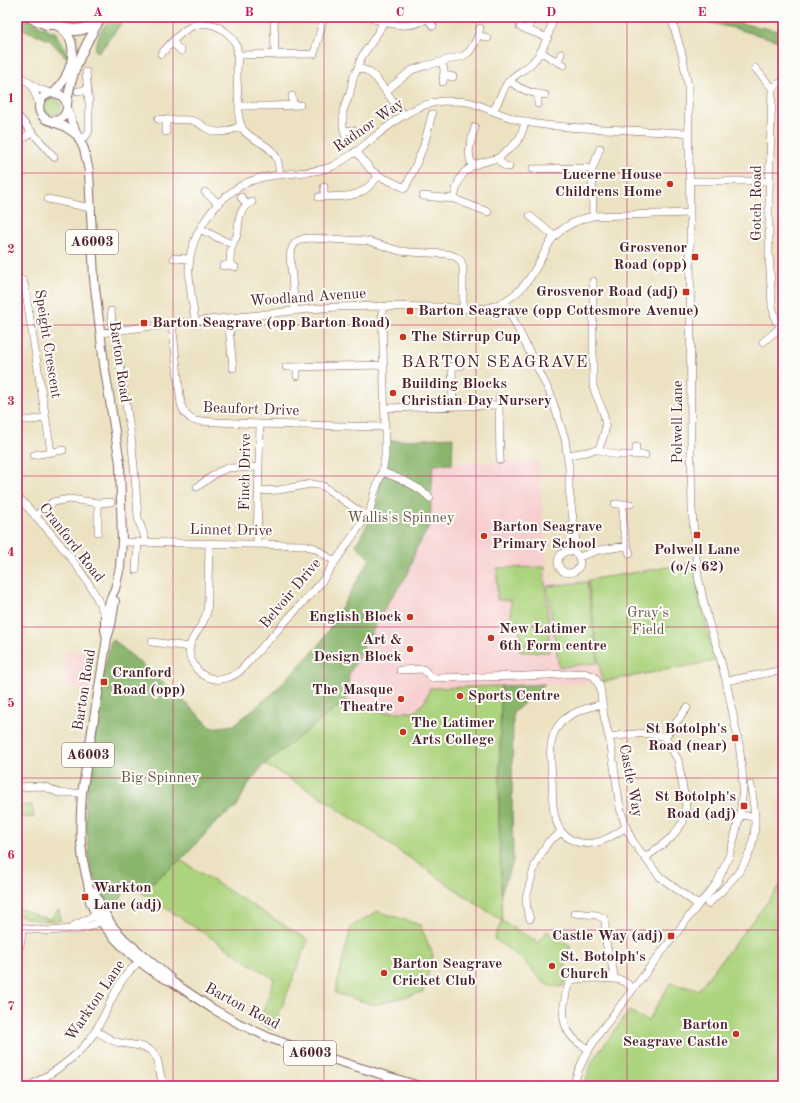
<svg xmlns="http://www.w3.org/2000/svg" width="800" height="1103" font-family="'Old Standard TT',serif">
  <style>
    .built { fill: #f7cfd0 }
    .green { fill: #acd37d; stroke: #7b7954 }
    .forest { fill: #89b56c; stroke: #6a6a4c }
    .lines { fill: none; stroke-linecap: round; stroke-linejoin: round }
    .minor-casing { stroke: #836360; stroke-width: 8 }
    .major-casing { stroke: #836360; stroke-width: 10 }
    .highway-casing { stroke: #836360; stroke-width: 12 }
    .minor { stroke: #fff; stroke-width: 7 }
    .major { stroke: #fff; stroke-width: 8 }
    .highway { stroke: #fff; stroke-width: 10 }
    .grid { fill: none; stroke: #c2185b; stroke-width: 1; stroke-opacity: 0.55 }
    .poi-dot { fill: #c8321e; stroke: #fdfcf7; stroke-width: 1.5 }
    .labels { text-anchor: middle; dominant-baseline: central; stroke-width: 4; stroke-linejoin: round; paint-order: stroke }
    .shield { fill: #fdfcf7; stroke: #806168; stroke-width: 1 }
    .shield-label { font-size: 14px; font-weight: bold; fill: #4a1f2b }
    .street-label { font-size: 15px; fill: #4a1f2b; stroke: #fdfcf7 }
    .poi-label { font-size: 15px; font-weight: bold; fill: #4a1f2b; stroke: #fdfcf7; text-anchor: start }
    .park-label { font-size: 15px; fill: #675544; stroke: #fdfcf7 }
    .quarter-label { font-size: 17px; letter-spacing: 1px; fill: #4a1f2b; stroke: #fdfcf7 }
    .neatline { fill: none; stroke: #c2185b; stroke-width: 1.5 }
    .grid-label { font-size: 13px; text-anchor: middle; font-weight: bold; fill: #c2185b }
  </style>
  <rect width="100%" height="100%" fill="#fdfcf7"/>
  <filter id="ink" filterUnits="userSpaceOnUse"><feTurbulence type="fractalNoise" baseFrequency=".025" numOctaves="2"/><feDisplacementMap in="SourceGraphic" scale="8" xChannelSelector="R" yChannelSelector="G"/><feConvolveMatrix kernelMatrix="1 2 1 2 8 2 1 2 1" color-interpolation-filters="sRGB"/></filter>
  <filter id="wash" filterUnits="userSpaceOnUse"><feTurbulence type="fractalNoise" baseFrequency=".012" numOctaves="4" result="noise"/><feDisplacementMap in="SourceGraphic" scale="16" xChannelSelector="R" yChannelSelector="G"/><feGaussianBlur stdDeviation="0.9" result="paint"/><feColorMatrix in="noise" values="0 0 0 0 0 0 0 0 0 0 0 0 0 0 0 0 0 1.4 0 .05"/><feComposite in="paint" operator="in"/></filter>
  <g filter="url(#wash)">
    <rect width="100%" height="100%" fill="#ece2c2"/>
    <path class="built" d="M538,461L547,566L550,583L588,580L602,682H587L501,687L499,817L502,921L389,844L365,826L344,814L326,800L264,764L346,701L349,674L389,601L408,574L416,549L429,525L433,464Z
      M95,650L89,703L80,689L77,687H66L64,652Z"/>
    <path class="green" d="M45 107a8 8 0 1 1 16 0a8 8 0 1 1-16 0Z
      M692,563L714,661L602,682L588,580Z
      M546,567L544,573L549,627V652H520V622L513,621L511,617V600H497V568Z
      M587,582L598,663L559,667L547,586Z
      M501,686L499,821L502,921L539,943L547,931L571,946L568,952L570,954L565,965L568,975L563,986C542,991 536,972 523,960C514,953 504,946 494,939L502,921L389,844L365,826L344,814L326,800L264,764L346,701L368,707L374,712H415L425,701L430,688Z
      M32,805L34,817L17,818V806Z
      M180,860L308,940L273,1030L259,1023L274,979L141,892Z
      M783,882V1080L764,1086H583L593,1060L629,1011L648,1021L670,983L698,990Z
      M17,907L37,916L50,919L57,911L59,910L61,920C47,923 31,919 17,915Z
      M378,911L420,925L433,955L423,992L374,1005L335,993L351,927Z"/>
    <path class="forest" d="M110,17H129L123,21L102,49L98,52L95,51C95,40 104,26 110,17Z
      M683,17H710L779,31L781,22H783V42L733,28Z
      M17,18L28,20L56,33L57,36L69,54L66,57L49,40L27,31L17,28Z
      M453,437L452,464L433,465L430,525L416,549L408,574L389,601L349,674L346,701L264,764L247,786L236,808L218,820L186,855L141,892L127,885L117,906H109L100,890L90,869L85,809L89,768L104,672L111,640L115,641L184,701L212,728L234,725L273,693L320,644L370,559L356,545L368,523L377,502L382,472L385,469L389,441Z
      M545,684L513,713L512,799L513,862L501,893L499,817L501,686Z"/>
  </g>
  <g filter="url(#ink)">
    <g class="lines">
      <defs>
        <path id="minor" d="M274,17L275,54
          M590,17L593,19
          M427,18L433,26
          M374,19C392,25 412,30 429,17
          M520,27L548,38
          M527,30L530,23
          M478,35L488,38
          M172,42L181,51
          M542,52L549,57L564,65
          M161,54C175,39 190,18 213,25C218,26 222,29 226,32C242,45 237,56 237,74C237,85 238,96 239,107C239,113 238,120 241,125C246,140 269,142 276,157C279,162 279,169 280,175
          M238,55L314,54L324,17
          M558,61L561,54
          M442,62L444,70L443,82
          M358,68L368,71L376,78L404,116
          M755,68L772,88
          M444,75L453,77
          M17,76L22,78L37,88L50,93
          M509,81C520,89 531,94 545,95
          M783,81L772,88L769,193V253L772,306L776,321L783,328
          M31,84L37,98L39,106
          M78,91L88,90
          M386,91L412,70L424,66L463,56L469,52L476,41L480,28
          M292,96L293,105
          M538,104V94
          M239,106H270L300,105
          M493,111C499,102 502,90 509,81C515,74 524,70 531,64C545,50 548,35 554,17
          M17,115L54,157
          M158,119C169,121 179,119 190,120C196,121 202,125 207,129C219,135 229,131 241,126
          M344,131L353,130
          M166,132V121
          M346,139L343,126V111L350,93L353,78L358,68L361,58L379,31L383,22
          M79,140L86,136L89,131V104L86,72
          M17,144L31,132
          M356,151L371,170L379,176L405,188L415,167L424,145L432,114
          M497,159L505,166L509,167
          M472,166C466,150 471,143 475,127
          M533,169L587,168L592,170
          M690,181H769
          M324,187V196
          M205,192L218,203
          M423,196L454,199C456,189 458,178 466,171C474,163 485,162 495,159C499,158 502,155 505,152C519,142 521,138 525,122
          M241,197L247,205
          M319,197C335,196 354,199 367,188C371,184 375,180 379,176
          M48,199L91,208
          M454,199L488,212
          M530,216L554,236
          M593,216L592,170L600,148
          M200,229C211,234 221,240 232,244
          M174,258L190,259
          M230,265C230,257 230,250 233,243C234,240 236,238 237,235C241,221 235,211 252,202
          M223,266L230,265L235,267
          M17,277L23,281L25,287L51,452
          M593,281V386C597,400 607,414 605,429C605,436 600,443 599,450
          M504,301L550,393L565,439L569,468V489L576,542L574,551
          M111,311L113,331
          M295,311L290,255C293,243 296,240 308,238L368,241L400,251L410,252L448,254L456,257L461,261L463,268V308
          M228,318L233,368
          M195,321C193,306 190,290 189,274C187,238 213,201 244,184C252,180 262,177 271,176C290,172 315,174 333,166C341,162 349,156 357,151C383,131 409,104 443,101C451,101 460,101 468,102C477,104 486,108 495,112C508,117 522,122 537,124C559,127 581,128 603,129C631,130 660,132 688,133
          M172,323L181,404C184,413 187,417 195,421L260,424L385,427
          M101,333C153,325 206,320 259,315C285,312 312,308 338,307C372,305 406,307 440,307C458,308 481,312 497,305C527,292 535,269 550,242C561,227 575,220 593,216L690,213
          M763,342L782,326
          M117,346L131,436L135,477L138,517C139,526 145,531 145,542
          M286,367L384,365
          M297,376V367
          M499,397V405
          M453,407L452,366H460
          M385,408L499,405L500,460
          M17,420H32L45,418
          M636,447V455
          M34,455L63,450
          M567,455L587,452L593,450H599L618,455H645
          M382,472C399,478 417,485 430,498
          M197,487L218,472L228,468L259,467
          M258,491L279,490L311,484L323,486L366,516
          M17,496C44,525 72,555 92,589C97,598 102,607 105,617
          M98,503V532
          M615,504H630
          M623,504V526L627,546
          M35,516L53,502L70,499L98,503L111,502
          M122,542L303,545L315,548L335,562
          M209,543C209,559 208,574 208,590C208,597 208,604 207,611C204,631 179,642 194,665C197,670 202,675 207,677C219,682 229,679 239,672L320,584L370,511L374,494L382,472L385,457V427L382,306
          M257,544L260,424
          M558 562a11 11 0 1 1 22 0a11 11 0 1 1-22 0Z
          M579,557L599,550L627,546L630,554
          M136,570L138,542
          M152,642L190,647
          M400,670L423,669L432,678L526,676L584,673L594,676L600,687L604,716L611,746L620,808L626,827L632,840L645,858L660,877L698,905
          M726,681L783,670
          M602,704C587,708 569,712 559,725C547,739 551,761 552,778C553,792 551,807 556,820C558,828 563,835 570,839C591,850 609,839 626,827
          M609,737C630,735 643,730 665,737L678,760L686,806L683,822L672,837L645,858
          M665,737L687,708
          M17,787L40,786L48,788L59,793H82
          M740,815L755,817
          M708,904C735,879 756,859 755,819C755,808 752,797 751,785
          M574,913L597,915L605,919C605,929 605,938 607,948C610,958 614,968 614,979
          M530,919L527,909L526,898L535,865L548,842L562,832
          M17,928L50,931L71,929L76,930L88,927L106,919
          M71,929L75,925L101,913
          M17,954L21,941L22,929
          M95,1030C103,1035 111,1041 120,1043C130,1045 142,1044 151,1051C163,1059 155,1078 168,1086
          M589,1049C567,1039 560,1022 565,999C566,993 567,985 571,981C576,977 613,978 620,980C625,981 629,985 633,989
          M29,1086C52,1074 74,1060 90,1039C102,1023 109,1003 119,985C125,974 135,966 143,957
          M573,1086C579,1065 588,1050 600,1032L698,905L710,892L718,881L729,856L734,839L740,815L743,788L742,769L739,744L726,681L718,650L709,624L703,599L698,576L695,546L692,510L691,457L690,213L688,86L682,54L671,17"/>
        <path id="major" d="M39 107a14 14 0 1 1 28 0a14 14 0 1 1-28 0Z
          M54,93C69,77 83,44 61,28
          M67,104C70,74 84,46 100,20
          M67,109L74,127L77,135L84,149L89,171L94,279L104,364L120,463L122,542L120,567L115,589L112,595L105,617V630L107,638
          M53,122L64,126L77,135
          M115,601L111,625L107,638L82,793C81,812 79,832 82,852C83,865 87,877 89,889C83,916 147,974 171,981
          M89,889L94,892L104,912L113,927L124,939L170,978L171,981L213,1009L238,1023L270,1038L306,1051L419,1086"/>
        <path id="highway" d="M30,17L46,24H54
          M47,17C65,34 84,35 102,17"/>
      </defs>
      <use href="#minor" class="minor-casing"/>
      <use href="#major" class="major-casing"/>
      <use href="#highway" class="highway-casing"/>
      <use href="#minor" class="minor"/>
      <use href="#major" class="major"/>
      <use href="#highway" class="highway"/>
    </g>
  </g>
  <path class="grid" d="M173,17V1086M324,17V1086M476,17V1086M627,17V1086M17,173H783M17,325H783M17,476H783M17,627H783M17,778H783M17,930H783"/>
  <g class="poi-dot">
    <circle cx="670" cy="184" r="4"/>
    <rect x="691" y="253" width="8" height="8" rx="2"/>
    <rect x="682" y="288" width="8" height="8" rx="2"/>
    <rect x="406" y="307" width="8" height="8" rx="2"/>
    <rect x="140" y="319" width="8" height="8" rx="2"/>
    <circle cx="403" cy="337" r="4"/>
    <circle cx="393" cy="393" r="4"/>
    <rect x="693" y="531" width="8" height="8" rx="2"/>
    <circle cx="484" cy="536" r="4"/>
    <circle cx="410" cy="617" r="4"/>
    <circle cx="491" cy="638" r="4"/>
    <circle cx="410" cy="649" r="4"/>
    <rect x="100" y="678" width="8" height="8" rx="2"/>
    <circle cx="460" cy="696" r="4"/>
    <circle cx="401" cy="699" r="4"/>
    <circle cx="403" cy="732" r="4"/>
    <rect x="731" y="734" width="8" height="8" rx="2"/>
    <rect x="740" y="802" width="8" height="8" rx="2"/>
    <rect x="81" y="893" width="8" height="8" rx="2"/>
    <rect x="667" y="932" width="8" height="8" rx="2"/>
    <circle cx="552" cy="966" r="4"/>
    <circle cx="384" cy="973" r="4"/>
    <circle cx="736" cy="1034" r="4"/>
  </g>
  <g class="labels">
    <g class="shield">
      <rect x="66" y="230" width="52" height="24" rx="3"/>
      <rect x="62" y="743" width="52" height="24" rx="3"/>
      <rect x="284" y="1041" width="52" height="24" rx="3"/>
    </g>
    <g class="shield-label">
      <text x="92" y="242">A6003</text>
      <text x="88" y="755">A6003</text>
      <text x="310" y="1053">A6003</text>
    </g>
    <g class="street-label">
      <text transform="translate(369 126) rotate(-35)">Radnor Way</text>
      <text transform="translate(757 203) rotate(-90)">Gotch Road</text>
      <text transform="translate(308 298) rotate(-4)">Woodland Avenue</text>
      <text transform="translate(47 344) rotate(81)">Speight Crescent</text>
      <text transform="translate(119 362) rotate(82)">Barton Road</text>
      <text transform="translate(251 410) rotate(2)">Beaufort Drive</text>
      <text transform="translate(678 422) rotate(-90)">Polwell Lane</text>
      <text transform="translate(246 472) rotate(-89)">Finch Drive</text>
      <text transform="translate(231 531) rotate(1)">Linnet Drive</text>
      <text transform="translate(71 543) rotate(52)">Cranford Road</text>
      <text transform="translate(291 594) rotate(-50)">Belvoir Drive</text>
      <text transform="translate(85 690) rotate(-81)">Barton Road</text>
      <text transform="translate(630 781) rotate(79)">Castle Way</text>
      <text transform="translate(96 1001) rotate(-56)">Warkton Lane</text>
      <text transform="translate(242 1007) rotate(28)">Barton Road</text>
    </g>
    <g class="poi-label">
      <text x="662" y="175" text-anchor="end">Lucerne House<tspan x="662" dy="17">Childrens Home</tspan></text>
      <text x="687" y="248" text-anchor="end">Grosvenor<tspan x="687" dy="17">Road (opp)</tspan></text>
      <text x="678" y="292" text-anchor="end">Grosvenor Road (adj)</text>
      <text x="418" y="311">Barton Seagrave (opp Cottesmore Avenue)</text>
      <text x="152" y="323">Barton Seagrave (opp Barton Road)</text>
      <text x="411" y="337">The Stirrup Cup</text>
      <text x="401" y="384">Building Blocks<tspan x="401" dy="17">Christian Day Nursery</tspan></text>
      <text x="492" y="527">Barton Seagrave<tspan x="492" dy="17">Primary School</tspan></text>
      <text x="697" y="550" text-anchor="middle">Polwell Lane<tspan x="697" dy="17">(o/s 62)</tspan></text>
      <text x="402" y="617" text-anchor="end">English Block</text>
      <text x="499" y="629">New Latimer<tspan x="499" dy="17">6th Form centre</tspan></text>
      <text x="402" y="640" text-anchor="end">Art &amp;<tspan x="402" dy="17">Design Block</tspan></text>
      <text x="112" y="673">Cranford<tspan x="112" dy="17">Road (opp)</tspan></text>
      <text x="393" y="690" text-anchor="end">The Masque<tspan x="393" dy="17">Theatre</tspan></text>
      <text x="468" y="696">Sports Centre</text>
      <text x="411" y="723">The Latimer<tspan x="411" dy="17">Arts College</tspan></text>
      <text x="727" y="729" text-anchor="end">St Botolph's<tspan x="727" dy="17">Road (near)</tspan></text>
      <text x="736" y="797" text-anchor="end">St Botolph's<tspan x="736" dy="17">Road (adj)</tspan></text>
      <text x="93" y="888">Warkton<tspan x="93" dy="17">Lane (adj)</tspan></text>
      <text x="663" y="936" text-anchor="end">Castle Way (adj)</text>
      <text x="560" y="957">St. Botolph's<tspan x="560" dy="17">Church</tspan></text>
      <text x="392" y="964">Barton Seagrave<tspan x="392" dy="17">Cricket Club</tspan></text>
      <text x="728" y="1025" text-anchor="end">Barton<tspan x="728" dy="17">Seagrave Castle</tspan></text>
    </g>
    <g class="park-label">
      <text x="401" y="518">Wallis's Spinney</text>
      <text x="648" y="613">Gray's<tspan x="648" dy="17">Field</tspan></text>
      <text x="160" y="778">Big Spinney</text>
    </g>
    <g class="quarter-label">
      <text x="495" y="362">BARTON SEAGRAVE</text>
    </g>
  </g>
  <rect width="800" height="1103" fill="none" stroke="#fdfcf7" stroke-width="44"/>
  <rect x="22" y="22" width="756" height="1059" class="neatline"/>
  <g class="grid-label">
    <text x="98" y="16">A</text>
    <text x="249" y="16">B</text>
    <text x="400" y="16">C</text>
    <text x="551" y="16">D</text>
    <text x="702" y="16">E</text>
    <text x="11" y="102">1</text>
    <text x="11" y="253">2</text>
    <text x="11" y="405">3</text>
    <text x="11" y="556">4</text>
    <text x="11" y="707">5</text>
    <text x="11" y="859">6</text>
    <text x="11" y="1010">7</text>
  </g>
</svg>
